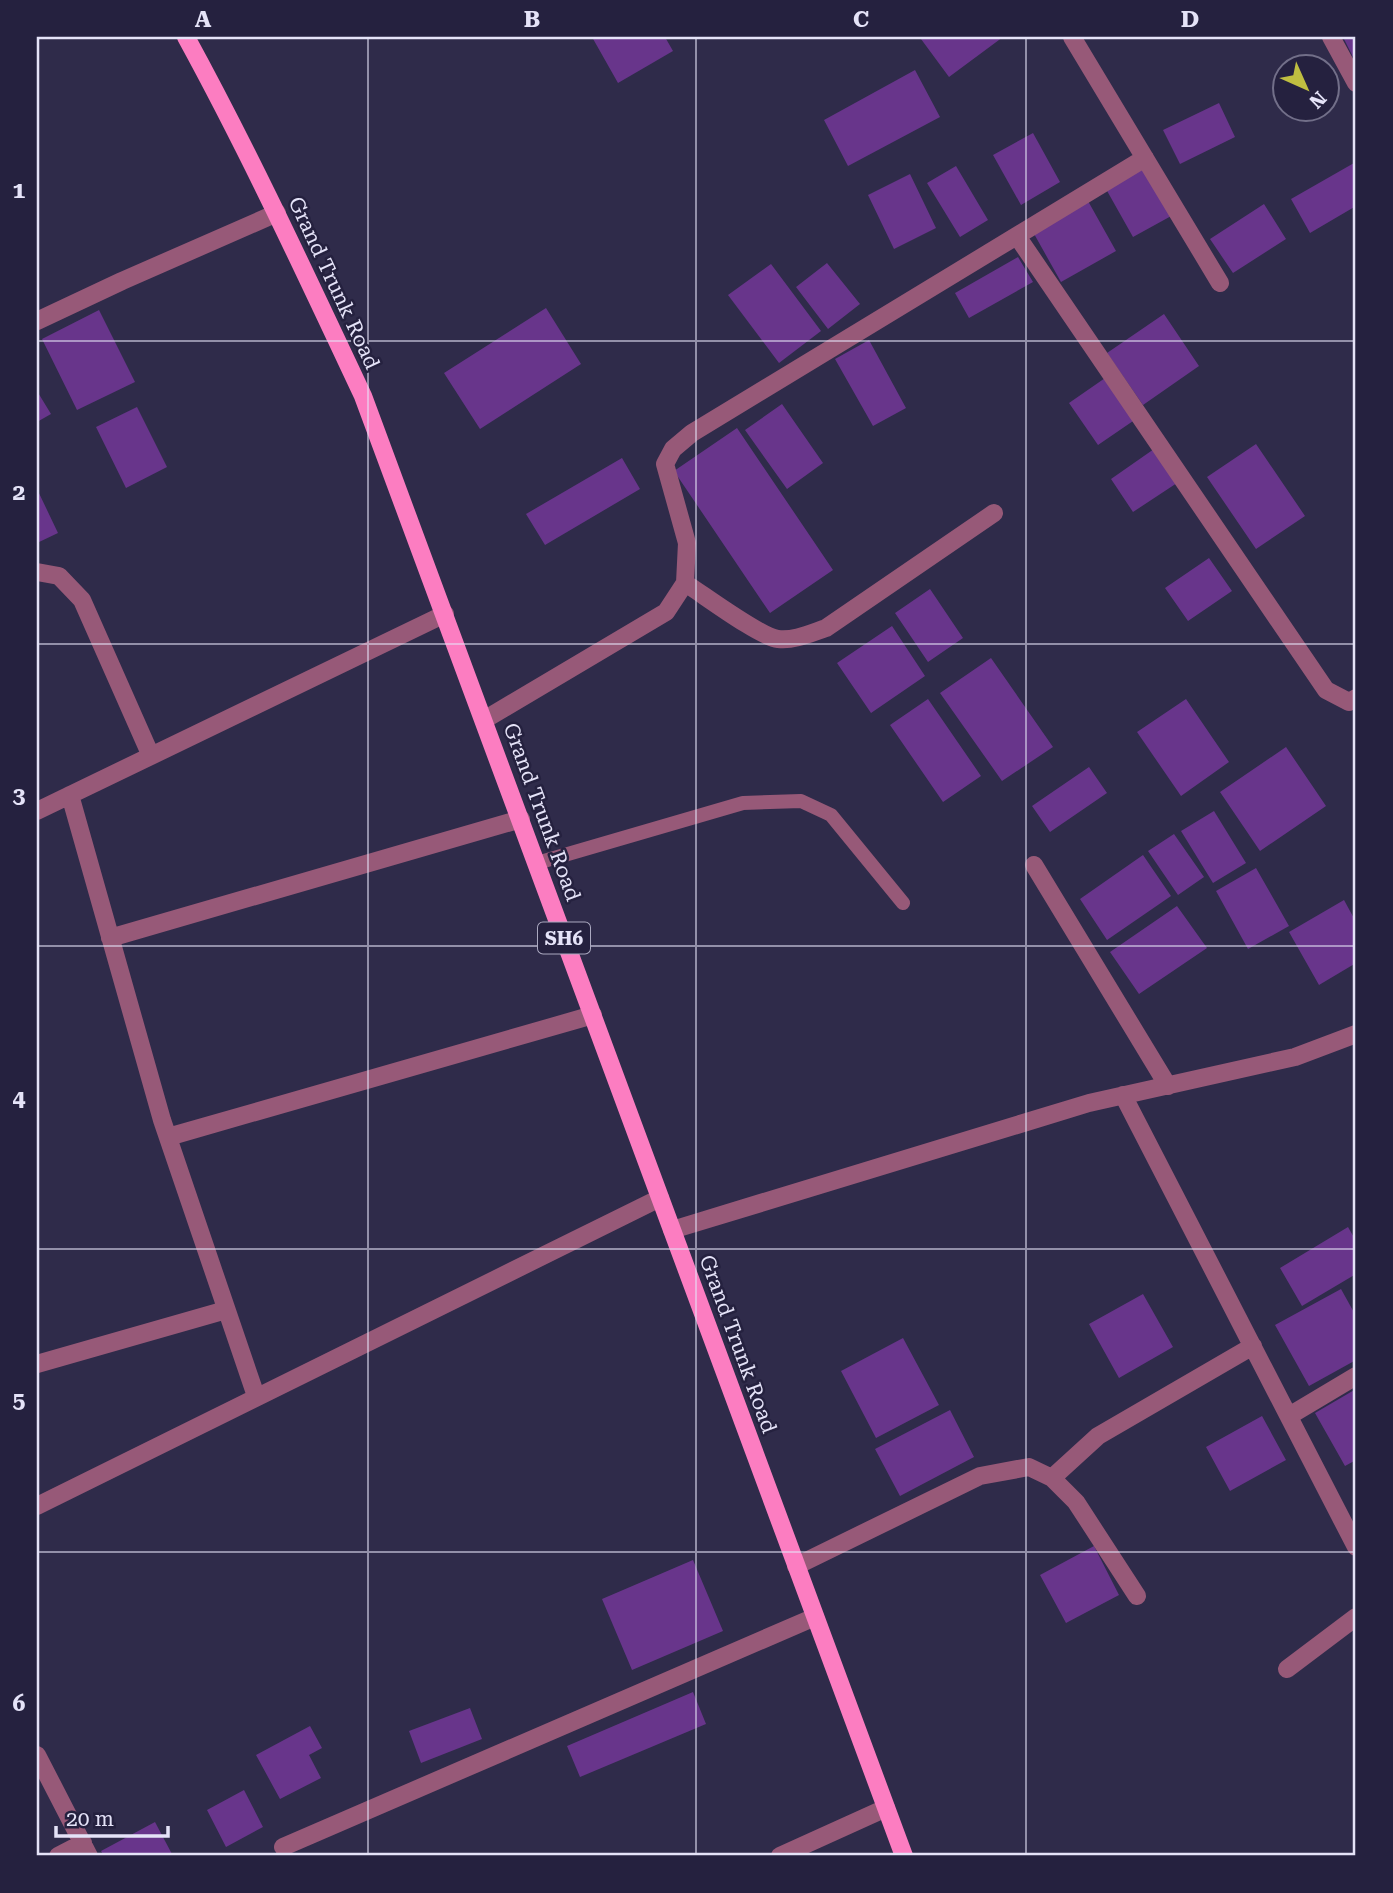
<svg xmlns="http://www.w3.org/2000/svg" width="1393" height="1893" font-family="'Roboto Serif',serif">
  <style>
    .building { fill: #68358b }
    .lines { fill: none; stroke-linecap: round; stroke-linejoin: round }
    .lane { stroke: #975978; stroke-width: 14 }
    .street { stroke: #975978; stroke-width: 18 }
    .primary { stroke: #fc7dc1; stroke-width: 18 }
    .grid { fill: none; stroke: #e5e3f8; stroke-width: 2; stroke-opacity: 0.55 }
    .labels { text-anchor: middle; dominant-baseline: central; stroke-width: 5; stroke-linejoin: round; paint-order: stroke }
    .shield { fill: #25213f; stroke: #aba9c0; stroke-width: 2 }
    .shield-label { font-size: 19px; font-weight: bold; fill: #e5e3f8 }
    .street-label { font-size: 21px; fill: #e5e3f8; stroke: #25213f }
    .neatline { fill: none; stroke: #e5e3f8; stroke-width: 2.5 }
    .grid-label { font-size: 23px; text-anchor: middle; font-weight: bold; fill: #e5e3f8 }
  </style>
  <rect width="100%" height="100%" fill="#2f2b4a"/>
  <path class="building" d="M592,37H665L673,51L618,83Z
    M924,37H1003L949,77L921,39Z
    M1343,37H1356V63Z
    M915,70L940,117L848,166L824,120Z
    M1219,103L1235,137L1180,164L1163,130Z
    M1033,133L1060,182L1021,205L993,155Z
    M1354,163L1356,168V206L1310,233L1291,199Z
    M956,166L988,220L960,237L927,183Z
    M1146,167L1173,215L1133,237L1106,189Z
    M910,174L936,228L894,249L868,195Z
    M1088,201L1116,251L1061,282L1033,232Z
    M1264,204L1286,239L1233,273L1210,239Z
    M1018,257L1033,282L969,318L955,293Z
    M827,263L860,304L828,329L796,287Z
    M771,264L821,331L779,363L728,295Z
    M546,308L581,364L480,429L444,373Z
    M99,310L135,382L77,410L42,339Z
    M1164,314L1199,366L1143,405L1107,353Z
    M869,340L906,408L873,426L835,359Z
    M1108,376L1136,419L1098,445L1069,403Z
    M37,391L51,414L37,422Z
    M782,404L823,463L787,489L745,430Z
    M137,407L167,467L126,488L96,427Z
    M737,428L833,570L770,613L674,471Z
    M1256,444L1305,516L1256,549L1207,477Z
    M1154,449L1177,483L1133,512L1111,479Z
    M622,458L640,489L545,545L526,514Z
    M37,489L58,533L37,543Z
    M1209,558L1232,591L1188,621L1165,588Z
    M930,589L963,638L928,662L895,613Z
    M892,626L925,676L871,713L837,663Z
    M991,658L1053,747L1002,781L940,693Z
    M928,699L981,776L943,802L890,725Z
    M1186,699L1229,762L1181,796L1137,732Z
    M1286,747L1326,806L1260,851L1220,792Z
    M1089,767L1107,793L1050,832L1032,806Z
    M1214,811L1246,863L1213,883L1181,831Z
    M1174,834L1204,877L1178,895L1148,851Z
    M1143,855L1171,896L1107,940L1080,899Z
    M1256,868L1289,926L1248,949L1216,891Z
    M1344,900L1356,922V963L1319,985L1289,932Z
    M1177,906L1207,948L1139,994L1110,952Z
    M1348,1227L1356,1241V1274L1302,1306L1280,1268Z
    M1341,1289L1356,1316V1360L1309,1386L1275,1325Z
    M1143,1294L1173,1347L1119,1378L1089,1324Z
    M903,1338L939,1405L876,1438L841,1371Z
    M1356,1389V1460L1345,1466L1315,1413Z
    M950,1410L974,1457L900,1496L875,1449Z
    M1262,1416L1286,1460L1230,1491L1206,1447Z
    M1094,1546L1119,1595L1066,1623L1040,1575Z
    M693,1560L723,1631L632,1670L602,1599Z
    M693,1692L706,1724L580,1777L567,1746Z
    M470,1708L482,1739L421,1763L409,1731Z
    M310,1726L322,1748L309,1755L321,1778L280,1799L256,1755Z
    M244,1790L263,1827L226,1847L207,1810Z
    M155,1822L173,1856H104L101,1851Z"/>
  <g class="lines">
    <path class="lane" d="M537,863L743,803L801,801L831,815L903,903"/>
    <path class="street" d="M1072,37L1220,283
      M1331,37L1356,83
      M1017,236L1326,690L1349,702L1356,698
      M37,321L122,281L277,213
      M37,572L59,576L82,600L151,756
      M685,583C704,595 760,637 778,639C794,641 811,633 826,628L994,513
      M484,720L666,612L685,583L687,543L665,464L673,449L692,433L1145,158
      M70,795L162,1120L256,1396
      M37,811L445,614
      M1034,865L1168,1086
      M110,938L521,819
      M1123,1095L1356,1547
      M168,1137L593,1015
      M672,1230L1089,1103L1295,1057L1356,1034
      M37,1364L226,1310
      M1289,1416L1356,1376
      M1052,1478L1098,1436L1253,1346
      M37,1506L660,1198
      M796,1566L980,1476L1029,1467L1052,1478L1076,1502L1137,1596
      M1287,1669L1356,1617
      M37,1755L89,1856
      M283,1847L815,1617
      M58,1856L83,1843
      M780,1856L886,1808"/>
    <path class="primary" d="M186,37C250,154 306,275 363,396L904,1856"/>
  </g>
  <path class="grid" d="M368,37V1856M696,37V1856M1026,37V1856M37,341H1356M37,644H1356M37,946H1356M37,1249H1356M37,1552H1356"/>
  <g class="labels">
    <rect class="shield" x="538" y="922.5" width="52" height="31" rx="5"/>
    <g class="shield-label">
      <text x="564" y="938">SH6</text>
    </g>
    <g class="street-label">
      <text transform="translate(334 283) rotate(65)">Grand Trunk Road</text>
      <text transform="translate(542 812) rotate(70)">Grand Trunk Road</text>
      <text transform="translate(738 1344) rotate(70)">Grand Trunk Road</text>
    </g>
  </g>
  <rect width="1393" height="1893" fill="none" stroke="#25213f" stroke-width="77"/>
  <g transform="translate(1306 88) rotate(135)"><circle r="33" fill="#25213f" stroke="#726f89" stroke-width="2"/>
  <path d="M0-5L12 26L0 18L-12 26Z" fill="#bfbe41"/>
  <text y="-10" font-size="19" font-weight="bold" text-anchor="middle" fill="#e5e3f8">N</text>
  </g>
  <path d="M56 1826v10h112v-10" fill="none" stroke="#e5e3f8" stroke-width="3.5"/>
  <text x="66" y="1826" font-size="21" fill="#e5e3f8" stroke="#25213f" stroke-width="5" paint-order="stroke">20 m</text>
  <rect x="38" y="38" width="1316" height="1816" class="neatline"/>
  <g class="grid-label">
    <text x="203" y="27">A</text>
    <text x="532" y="27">B</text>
    <text x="861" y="27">C</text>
    <text x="1190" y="27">D</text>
    <text x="19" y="198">1</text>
    <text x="19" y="500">2</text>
    <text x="19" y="803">3</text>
    <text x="19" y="1106">4</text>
    <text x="19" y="1408">5</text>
    <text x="19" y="1711">6</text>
  </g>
</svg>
